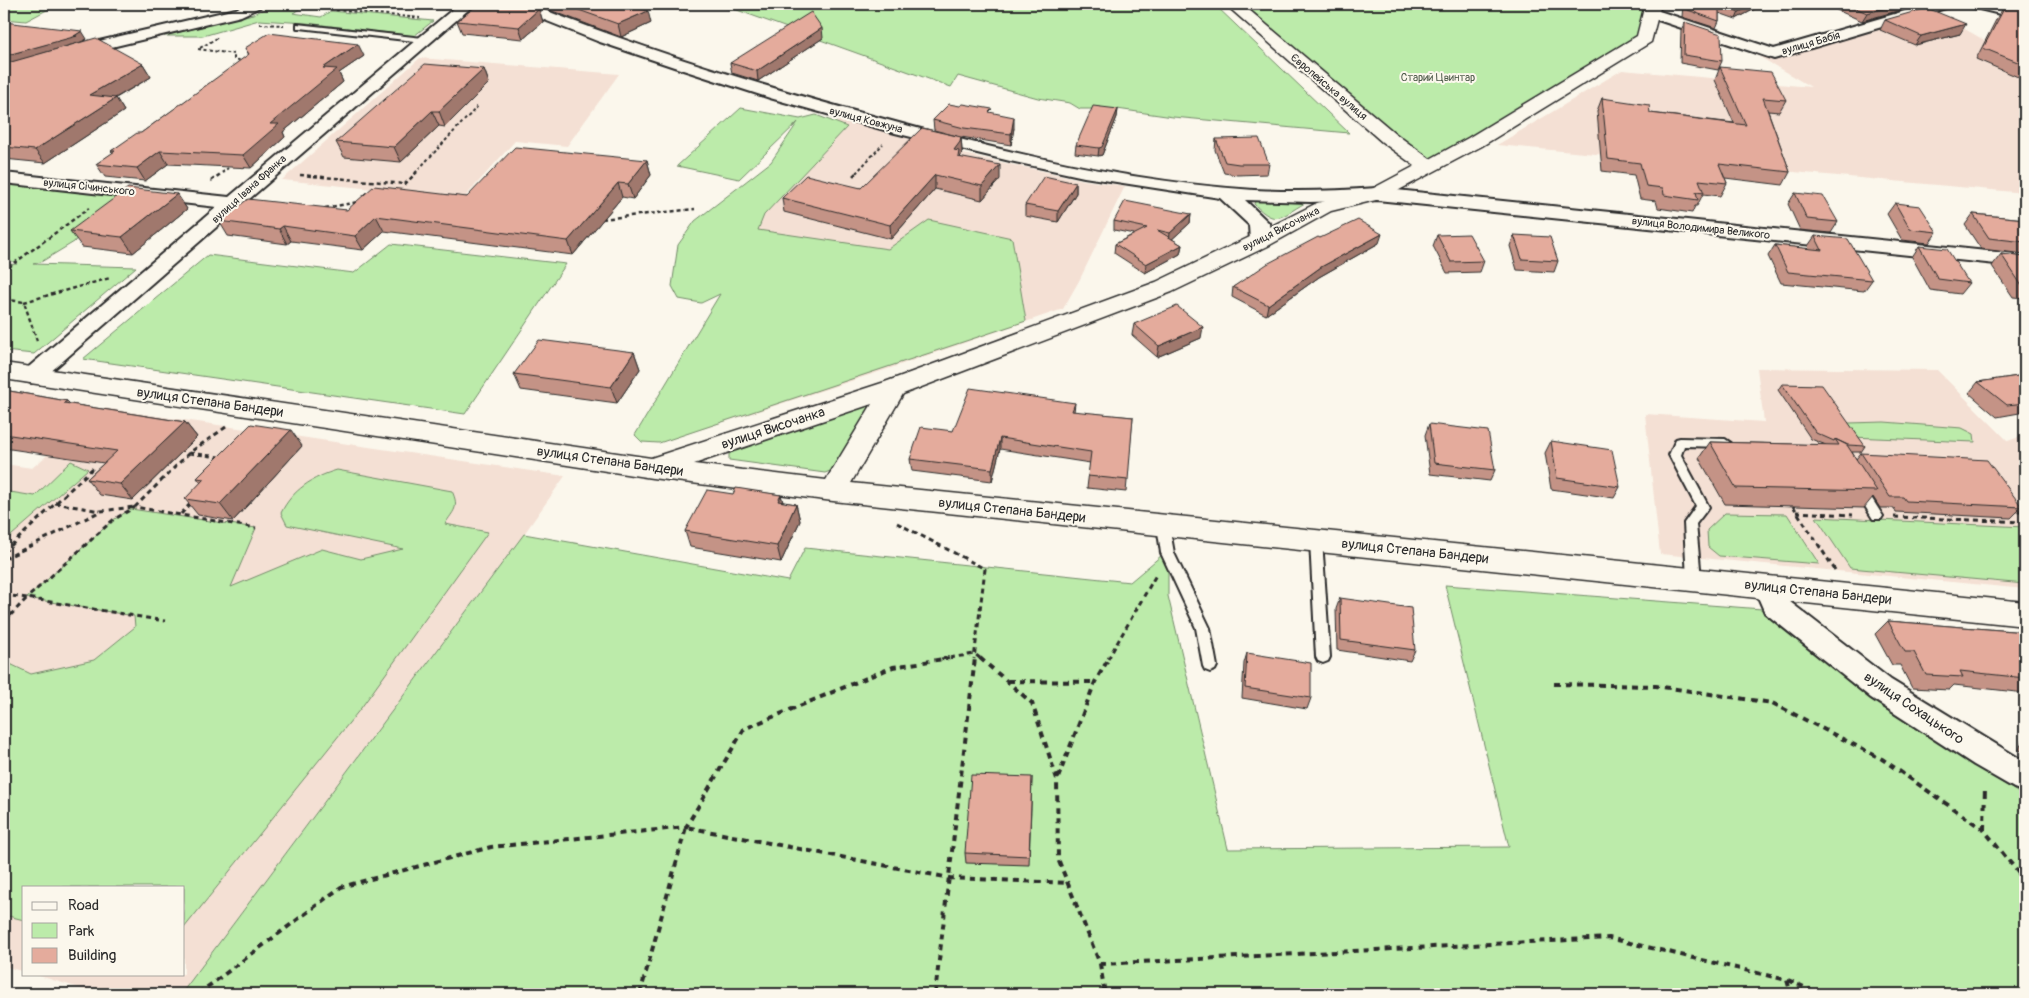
<svg xmlns="http://www.w3.org/2000/svg" width="2029" height="998" font-family="Pangolin,sans-serif">
  <style>
    .built { fill: #f4e0d4 }
    .green { fill: #bcebaa; stroke: #748b6a }
    .lines { fill: none; stroke-linecap: round; stroke-linejoin: round }
    .lane-casing { stroke: #2b2b2b; stroke-width: 4 }
    .street-casing { stroke: #2b2b2b; stroke-width: 4 }
    .secondary-casing { stroke: #2b2b2b; stroke-width: 3 }
    .path-far3 { stroke: #2b2b2b; stroke-width: 2; stroke-dasharray: 3 2.5; stroke-linecap: butt }
    .path-far2 { stroke: #2b2b2b; stroke-width: 2.5; stroke-dasharray: 4 3; stroke-linecap: butt }
    .path-far1 { stroke: #2b2b2b; stroke-width: 3; stroke-dasharray: 5 4; stroke-linecap: butt }
    .path { stroke: #2b2b2b; stroke-width: 4; stroke-dasharray: 6 5; stroke-linecap: butt }
    .lane { fill: #fbf7ec; fill-rule: evenodd }
    .street { fill: #fbf7ec; fill-rule: evenodd }
    .secondary { fill: #fbf7ec; fill-rule: evenodd }
    .wall { fill: #c49386; stroke: #2b2b2b }
    .shaded-wall { fill: #a0786d; stroke: #2b2b2b }
    .building { fill: #e4ab9c; stroke: #2b2b2b }
    .labels { text-anchor: middle; dominant-baseline: central; stroke-width: 4; stroke-linejoin: round; paint-order: stroke }
    .far-street-label { font-size: 11px; fill: #2b2b2b; stroke: #fbf7ec }
    .far-park-label { font-size: 11px; fill: #4f5b4b; stroke: #fbf7ec }
    .street-label { font-size: 14px; fill: #2b2b2b; stroke: #fbf7ec }
  </style>
  <rect width="100%" height="100%" fill="#fbf7ec"/>
  <filter id="ink" filterUnits="userSpaceOnUse"><feTurbulence type="fractalNoise" baseFrequency=".02" numOctaves="2"/><feDisplacementMap in="SourceGraphic" scale="10" xChannelSelector="R" yChannelSelector="G"/><feConvolveMatrix kernelMatrix="1 2 1 2 8 2 1 2 1" color-interpolation-filters="sRGB"/></filter>
  <g filter="url(#ink)">
    <path class="built" d="M1924,6L2025,63V193L1497,145L1622,70L1811,87L1753,53Z
      M420,58L619,74L567,146L515,141L464,198L282,180Z
      M839,119L959,153L1083,180L1125,186L1080,279L1063,309L888,369L659,443L642,442L635,435L742,257L743,227Z
      M1757,368L1937,370L2008,441L2025,435V589L1660,554L1645,414L1764,422Z
      M103,408L565,476L524,534L181,994H99L33,974H184V887H24V972L4,966V464L32,468Z"/>
    <path class="green" d="M4,4H58L26,21L4,19Z
      M276,4L306,5L293,13L321,17L331,11L433,21L414,36L306,23L259,20L203,36H164L253,14Z
      M705,4H1214L1349,133L1173,117L1117,109H1080L1070,103L1038,98L958,76L951,87L737,10Z
      M1244,4H1653L1645,38L1429,167Z
      M741,108L800,119L816,115L847,127L764,215L758,230L888,249L929,220L1012,238L1026,321L659,443L642,442L635,435L720,294L701,303L679,299L672,286L678,245L695,221L771,162L798,122L739,179L677,166Z
      M4,183L125,195L89,223L74,242L41,262L33,264L136,267L34,354L4,351V265L17,264L4,257Z
      M1255,200L1305,203C1280,217 1277,227 1254,204Z
      M391,244L566,264L465,414L83,359L208,255L354,273Z
      M863,406H868L872,411L838,468L825,473L729,460V454L738,448Z
      M1884,422L1962,428L1974,434L1975,442L1851,437L1844,427L1849,423Z
      M71,461L88,469L4,542V491L35,496Z
      M337,470L452,491C460,508 453,511 445,524L488,532L361,708L184,928V887H24V920L4,915V661L31,674L94,660L135,627L134,616L27,598L113,520L131,509L256,528L231,587L322,549L361,559L403,549L287,525L281,513C292,490 313,477 337,470Z
      M1725,513L1787,514L1819,564L1719,556L1708,547L1707,530Z
      M1816,517L2025,527V584L1850,568Z
      M524,534L788,581L805,548L1130,582L1168,550V596L1228,849L1509,847L1445,585L1762,609L1868,698L2025,797V994H181Z"/>
    <g class="lines">
      <defs>
        <path id="lane" d="M297,24L423,38L427,40L423,42L300,28H297Z
          M1680,438L1725,439L1731,443L1725,447L1684,446L1681,455L1709,507L1696,524L1701,579L1699,583L1694,584L1689,583L1687,579L1684,523L1696,506L1669,455L1676,439Z
          M1860,485L1864,486L1881,513L1883,516L1881,519H1873L1856,492L1854,489L1856,486Z
          M1163,520L1168,522L1169,525L1174,553L1210,628L1217,666L1215,670L1210,672L1205,670L1203,666L1196,628L1161,553L1157,525L1158,522Z
          M1316,535L1321,537L1322,540L1330,657L1328,661L1323,663L1318,661L1316,657L1310,540L1311,537Z"/>
        <path id="street" d="M245,4H262L260,7L241,16L74,56L69,54L66,51L69,48L236,9Z
          M459,4H475L248,200L251,204L249,208L237,209L40,381L32,383L24,381L21,376L24,371L217,207L4,183V173L229,197Z
          M510,4H529C645,50 764,87 884,119C1004,152 1129,182 1254,190C1295,192 1336,191 1377,188L2025,255V267L1377,200L1310,202L1245,200L1269,223L1270,241L1267,245L1260,247L1253,245L1250,241L1249,225L1220,198L1084,177L1010,161L895,133L770,98L683,70L597,41L512,7Z
          M1929,4H1951L1949,7L1774,59L1646,16L1644,13L1646,10H1656L1774,49Z
          M1969,4H1993L2025,12V20L1971,7Z
          M1767,577L1777,581L1785,598L1891,680L2025,762V792L2014,788L1974,765L1871,698L1765,613L1754,588L1757,581Z"/>
        <path id="secondary" d="M1225,4H1242L1396,134L1430,159L1468,138L1637,36L1645,4H1661L1651,42L1482,146L1384,198L1331,211L1268,246L1172,292L903,394L851,483L2025,602V626L833,501L652,478L4,379V363L651,458L885,382L1156,282L1252,236L1317,203L1370,190L1415,166L1382,142ZM872,404L826,480L694,464Z"/>
      </defs>
      <use href="#lane" class="lane-casing"/>
      <use href="#street" class="street-casing"/>
      <use href="#secondary" class="secondary-casing"/>
      <path class="path-far3" d="M388,4L431,8
        M336,10L420,18
        M260,24L284,25
        M217,38L198,49L234,54V59L244,61
        M222,173L228,168
        M415,173L478,106
        M856,173L883,144"/>
      <path class="path-far2" d="M300,175L405,184L417,172
        M853,176L857,172
        M211,181L223,172
        M325,208L358,202
        M602,219L695,209
        M24,302L110,278
        M37,341L24,302L9,300L5,270L89,208"/>
      <path class="path-far1" d="M226,427L189,453L135,507L256,528
        M189,453L219,457
        M55,503L100,511
        M1793,506L1835,570
        M2017,509L2025,520
        M1796,512L1853,515
        M181,514L192,502
        M1894,517L2025,522
        M897,523L985,569L974,659
        M4,552L93,468
        M4,559L101,511L134,507
        M4,595L27,598L113,520L135,507
        M4,622L27,598L165,621
        M941,659L975,654L981,659
        M1108,659L1156,575"/>
      <path class="path" d="M980,658L1032,703L1057,779L1058,859L1100,964L1105,994
        M1008,681L1095,682
        M1554,684L1656,686L1772,703L1882,759L1984,830L2025,881
        M1058,778L1095,682L1109,658
        M1984,830L1985,786
        M1100,964L1609,938L1787,980L1791,994
        M1788,980L1820,994
        M198,994L341,887L491,847L686,827L744,729L893,667L949,658
        M640,994L686,827L950,878L1068,883
        M935,994L975,658"/>
      <use href="#lane" class="lane"/>
      <use href="#street" class="street"/>
      <use href="#secondary" class="secondary"/>
    </g>
    <path class="wall" d="M217,4H238L234,6Z
      M534,4H628L651,23L621,37Z
      M1683,4H1764L1736,19L1719,13V21L1716,28L1682,17Z
      M1823,4H1907L1904,9L1862,21Z
      M2004,4H2025V80L1976,59L1998,16L2005,5H2004Z
      M539,9L543,22L523,39L462,33L457,21Z
      M1885,20L1960,34L1915,45L1880,30Z
      M1685,22L1722,61L1718,70L1680,63L1681,30Z
      M823,38L758,81L732,73L730,63Z
      M87,39L81,42L143,64L151,77L116,98L124,111L45,163L4,159V91L6,90L4,85Z
      M245,48L364,56L339,73L343,82L283,132L285,137L251,168L168,164L145,181L105,177L96,164L113,153L111,151L141,133L249,55Z
      M1720,67L1786,100L1779,112L1768,111L1790,172L1783,185L1725,178L1727,183L1720,196L1703,194L1697,206H1695L1692,213L1658,208L1656,201L1640,199L1634,175L1602,171L1597,111L1602,98L1650,113L1734,123L1715,80Z
      M484,69L489,83L445,127L439,126L401,162L344,157L336,142Z
      M1118,109L1117,117L1102,155L1098,156L1075,153L1076,145Z
      M992,113L1014,128L1011,145L961,137L962,151L960,157L1000,179L982,200L935,189L891,239L784,212L782,198L861,188L957,136L934,130L933,120Z
      M1216,139L1269,164L1267,174L1237,175L1224,173L1215,150Z
      M647,160L651,175L633,199L622,197L573,255L384,231L363,250L291,241L287,244L228,236L219,221L347,210L467,197Z
      M1076,183V193L1058,222L1025,216V205Z
      M1795,193L1838,222L1831,233L1800,230L1788,204Z
      M177,194L187,209L133,253L82,247L70,231Z
      M1895,203L1937,232L1929,243L1902,240L1887,214Z
      M1191,214L1190,223L1172,239L1182,245L1180,254L1145,273L1114,253L1115,244L1134,234L1114,230V221Z
      M1973,214L2025,219V254L1981,249L1965,225Z
      M1437,235L1484,261L1480,272L1447,273L1433,246Z
      M1514,235L1558,261L1554,272L1517,270L1510,246Z
      M1815,236L1872,280L1864,291L1781,283L1768,256L1775,245L1809,249L1808,246Z
      M1320,238L1379,243L1319,277L1266,315L1232,297L1233,287Z
      M1919,246L1969,283L1960,294L1930,290L1912,257Z
      M2001,254L2025,257V298L2013,297L1992,266Z
      M1134,324L1201,338L1157,357L1132,335Z
      M634,352L640,369L617,403L521,390L514,374Z
      M2025,375V412L1997,417L1969,393L1978,382Z
      M1782,384L1865,446L1861,452H1852L1856,459L1861,453L2022,507L2011,518L1896,512L1894,508H1880L1873,497L1864,508L1725,504L1699,458L1710,442L1826,445L1811,439L1778,390Z
      M4,390L67,401L70,404L185,422L197,437L133,500L100,495L87,479L104,463L4,448Z
      M1075,403L1074,412L1133,417L1126,492L1087,488L1090,463L1000,449L992,481L912,471L910,459L953,431Z
      M1429,424L1495,470L1490,481L1430,474L1425,435Z
      M1551,441L1620,487L1614,498L1551,489L1545,453Z
      M302,446L233,521L198,515L185,499L201,483L197,478Z
      M733,494L781,495L783,502L796,504L800,521L781,562L690,547L685,531Z
      M1340,598L1415,650L1410,661L1337,650L1336,609Z
      M1888,621L2025,632V693L1954,685L1949,690L1912,688L1900,665H1892L1875,634Z
      M1247,653L1311,698L1307,709L1242,698L1244,663Z
      M2025,732V753L2019,750Z
      M1032,777L1029,865L966,863L965,853Z"/>
    <path class="shaded-wall" d="M1754,4H1764L1736,19L1739,12Z
      M1900,4H1907L1904,9L1862,21L1867,13Z
      M539,9L543,22L523,39L519,27Z
      M648,11L651,23L621,37L618,24Z
      M1966,24L1960,34L1915,45L1921,36Z
      M822,28L823,38L758,81L757,71Z
      M82,31L87,39L81,42L4,65V56L74,36Z
      M358,44L364,56L339,73L343,82L283,132L285,137L251,168L243,155L270,124L323,68Z
      M143,64L151,77L98,108L89,95Z
      M484,69L489,83L445,127L439,111Z
      M116,98L124,111L45,163L35,150Z
      M1118,109L1117,117L1102,155L1098,156L1099,148Z
      M432,111L439,126L401,162L394,147Z
      M1014,117V128L1011,145V134Z
      M961,137L962,151L961,156L959,158L954,150Z
      M160,151L168,164L145,181L137,168Z
      M647,160L651,175L633,199L628,184Z
      M1000,165V179L982,200V186Z
      M935,175V189L891,239L890,225Z
      M618,183L622,197L573,255L568,241Z
      M1076,183V193L1058,222V211Z
      M177,194L187,209L133,253L122,237Z
      M1191,214L1190,223L1169,242L1170,233Z
      M376,216L384,231L363,250L355,236Z
      M283,226L291,241L287,244L279,229Z
      M1382,234L1379,243L1319,277L1266,315L1268,305L1321,267Z
      M1182,245L1180,254L1145,273L1146,264Z
      M1203,327L1201,338L1157,357L1159,346Z
      M634,352L640,369L617,403L611,387Z
      M185,422L197,437L133,500L120,484Z
      M291,430L302,446L233,521L220,504Z
      M1000,438V449L992,481V469Z
      M781,495L785,511L778,501Z
      M796,504L800,521L781,562L777,546Z"/>
    <path class="building" d="M479,4H525L539,9L519,27L457,21Z
      M562,4H628L648,11L618,24Z
      M1686,4H1754L1739,12L1719,4V21L1685,9Z
      M1846,4H1900L1867,13Z
      M2006,5L2025,9V65L1983,48Z
      M1927,8L1966,24L1921,36L1885,20Z
      M811,12L822,28L757,71L730,63Z
      M4,22L82,31L74,36H77L4,56Z
      M1685,22L1721,34L1722,61L1684,55Z
      M269,33L358,44L323,68L337,69L270,124H279L243,155L160,151L137,168L96,164L115,151H111L137,133H141L249,54L245,48Z
      M96,38L143,64L89,95L116,98L35,150L4,147V91L6,90L4,85V64Z
      M425,64L484,69L439,111H432L394,147L336,142Z
      M1720,67L1771,72L1786,100L1763,98L1790,172L1719,164L1727,183L1699,180L1704,193L1696,192L1698,200L1664,195L1663,188L1646,186L1640,163L1608,159L1602,98L1649,105L1650,113L1746,125Z
      M949,104L960,106L963,104L992,109L989,112L1014,117L1011,134L964,128L933,120Z
      M1093,106L1118,109L1102,147L1099,148L1076,145Z
      M922,128L961,137L960,142L954,150L959,151L958,157L1000,165L982,186L935,175L890,225L782,198L806,175L861,188Z
      M1259,138L1269,164H1239L1225,162L1216,139Z
      M515,147L647,160L628,184L618,183L568,241L376,216L355,236L283,226L279,229L219,221L248,199L347,210L374,186L467,197Z
      M1044,176L1076,183L1058,211L1025,205Z
      M128,188L177,194L122,237L70,231Z
      M1795,193L1823,196L1838,222L1807,219Z
      M1125,201L1191,214L1170,233L1157,230L1182,245L1146,264L1115,244L1147,228L1114,221Z
      M1895,203L1920,206L1937,232L1910,229Z
      M1973,214L2025,219V242L1989,238Z
      M1358,220L1382,234L1321,267L1268,305L1233,287L1267,264L1318,237L1320,238Z
      M1469,234L1484,261L1451,262L1437,235Z
      M1514,235L1550,237L1558,261L1522,259Z
      M1815,236L1848,239L1872,280L1788,272L1775,245L1822,250Z
      M1919,246L1947,249L1969,283L1938,279Z
      M2001,254L2025,257V286H2022Z
      M1177,306L1203,327L1159,346L1134,324Z
      M539,340L634,352L611,387L514,374Z
      M2025,375V403L2007,405L1978,382Z
      M1782,384L1822,385L1865,446L1848,445L1835,439L1834,441L1816,433Z
      M970,388L1075,403L1072,411L1133,417L1128,480L1088,476L1091,452L1000,438L992,469L910,459L921,427L953,431Z
      M4,390L67,401L64,403L185,422L120,484L87,479L117,451L4,434Z
      M251,424L291,430L220,504L185,499L204,479L197,478Z
      M1429,424L1488,431L1495,470L1434,463Z
      M1835,439L1847,445L1877,491L1736,488L1710,442L1839,445Z
      M1551,441L1612,450L1620,487L1557,478Z
      M1861,453L1987,460L2022,507L1906,501L1903,497H1890Z
      M736,488L781,495L778,501L796,504L777,546L685,531L707,490L733,494Z
      M1340,598L1411,608L1415,650L1341,640Z
      M1888,621L2025,632V678L1960,671L1963,677L1926,675L1914,652H1905Z
      M1247,653L1311,663V698L1245,688Z
      M971,775L1032,777L1029,856L965,853Z"/>
  </g>
  <g class="labels">
    <g class="far-street-label">
      <text transform="translate(1811 43) rotate(-16)">вулиця Бабія</text>
      <text transform="translate(1329 87) rotate(40)">Європейська вулиця</text>
      <text transform="translate(866 120) rotate(15)">вулиця Ковжуна</text>
      <text transform="translate(89 187) rotate(6)">вулиця Січинського</text>
      <text transform="translate(249 189) rotate(-42)">вулиця Івана Франка</text>
      <text transform="translate(1701 228) rotate(6)">вулиця Володимира Великого</text>
      <text transform="translate(1281 229) rotate(-27)">вулиця Височанка</text>
    </g>
    <g class="far-park-label">
      <text x="1438" y="77">Старий Цвинтар</text>
    </g>
    <g class="street-label">
      <text transform="translate(210 402) rotate(8)">вулиця Степана Бандери</text>
      <text transform="translate(773 428) rotate(-18)">вулиця Височанка</text>
      <text transform="translate(610 461) rotate(8)">вулиця Степана Бандери</text>
      <text transform="translate(1012 510) rotate(6)">вулиця Степана Бандери</text>
      <text transform="translate(1415 551) rotate(6)">вулиця Степана Бандери</text>
      <text transform="translate(1818 592) rotate(6)">вулиця Степана Бандери</text>
      <text transform="translate(1914 708) rotate(34)">вулиця Сохацького</text>
    </g>
  </g>
  <rect width="2029" height="998" fill="none" stroke="#fbf7ec" stroke-width="20"/>
  <rect x="10" y="10" width="2009" height="978" fill="none" stroke="#2b2b2b" stroke-width="2" filter="url(#ink)"/>
  <rect x="22" y="886" width="162" height="90" fill="#fbf7ec" stroke="#a8a59f"/>
  <rect x="32" y="902" width="25" height="8" fill="#fbf7ec" stroke="#a8a59f"/>
  <text x="68" y="910" font-size="15" fill="#2b2b2b">Road</text>
  <rect x="32" y="923" width="25" height="15" fill="#bcebaa" stroke="#a8a59f"/>
  <text x="68" y="936" font-size="15" fill="#2b2b2b">Park</text>
  <rect x="32" y="948" width="25" height="15" fill="#e4ab9c" stroke="#a8a59f"/>
  <text x="68" y="960" font-size="15" fill="#2b2b2b">Building</text>
</svg>
